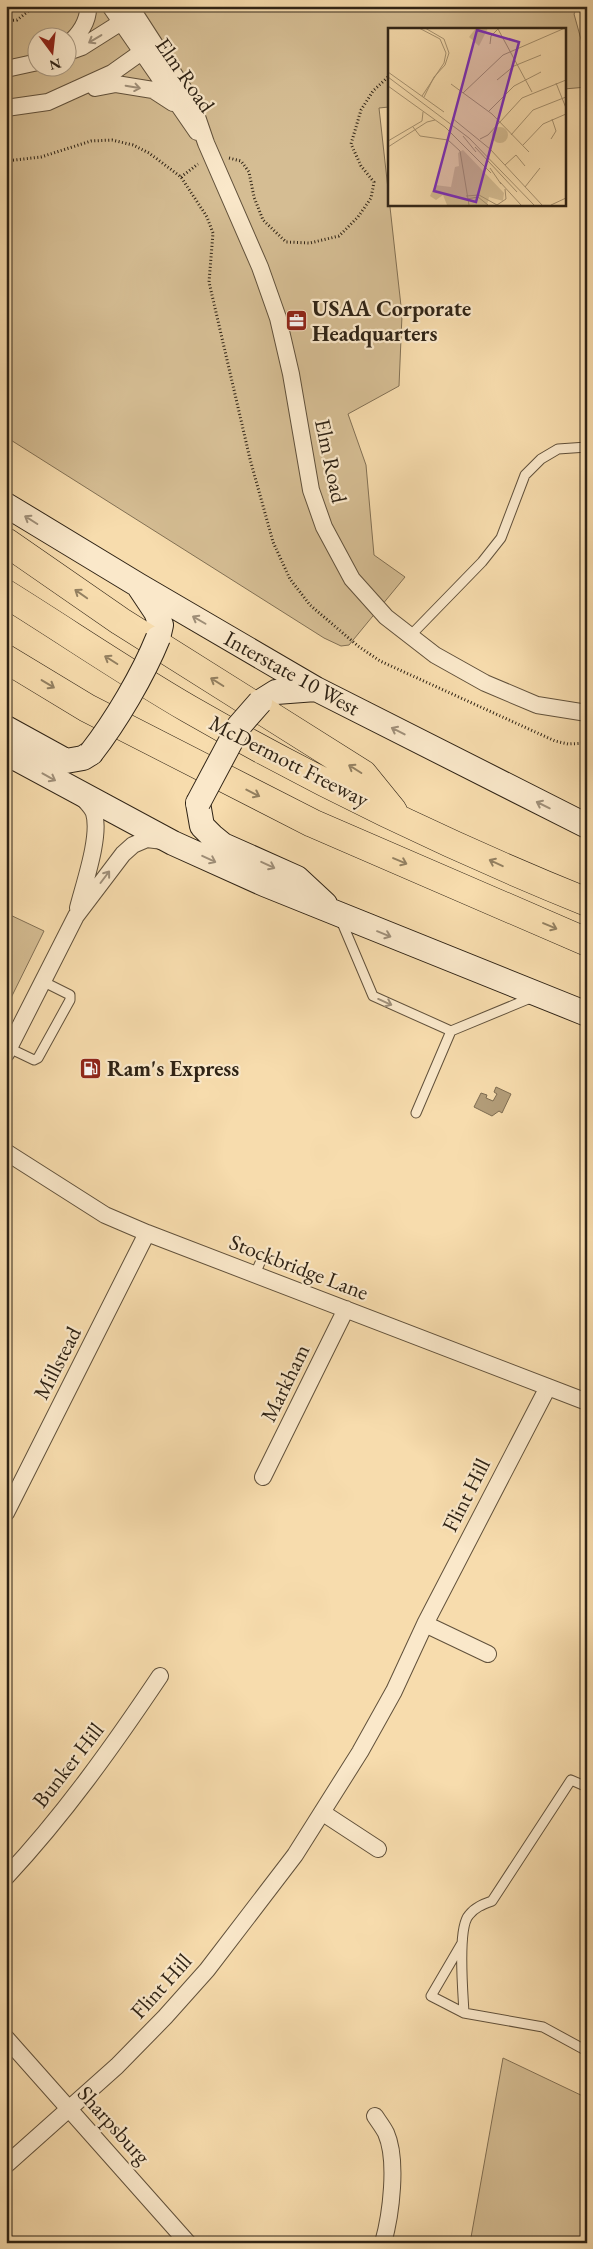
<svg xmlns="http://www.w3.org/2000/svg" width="593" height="2249" font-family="'EB Garamond',serif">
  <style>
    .green { fill: #d5bd93; stroke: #827054; fill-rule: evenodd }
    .water { fill: #b39d79; stroke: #7e6c51 }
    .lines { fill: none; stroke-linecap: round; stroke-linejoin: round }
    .service-casing { stroke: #61513b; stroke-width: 11 }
    .minor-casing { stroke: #61513b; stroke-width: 18 }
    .secondary-casing { stroke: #2f2315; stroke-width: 26 }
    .motorway-casing { stroke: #2f2315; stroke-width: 29 }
    .path { stroke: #2f2315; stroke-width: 3; stroke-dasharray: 1 2.5; stroke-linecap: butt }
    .service { stroke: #fae8ca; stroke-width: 9 }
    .minor { stroke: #fae8ca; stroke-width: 16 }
    .secondary { stroke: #fae8ca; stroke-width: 24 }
    .motorway { stroke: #f7dcad; stroke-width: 28 }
    .secondary-bridge-casing { stroke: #2f2315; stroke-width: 26; stroke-linecap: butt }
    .secondary-bridge { stroke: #fae8ca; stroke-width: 24 }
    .oneway { stroke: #9f8f79 }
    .oneway2 { stroke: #938061 }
    .labels { text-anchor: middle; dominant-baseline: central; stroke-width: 4.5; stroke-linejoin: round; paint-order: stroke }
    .street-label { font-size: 22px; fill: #2f2315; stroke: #fae8ca }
    .poi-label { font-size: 22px; font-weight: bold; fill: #2f2315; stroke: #fae8ca; text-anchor: start }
    .inset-road { fill: none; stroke: #a79270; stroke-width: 1 }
    .view { fill: #7b2cbf; fill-opacity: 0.15; stroke: #7b2cbf; stroke-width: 2.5 }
    .inset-edge { fill: none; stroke: #2f2315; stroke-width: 2.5 }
  </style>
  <rect width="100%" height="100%" fill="#f7dcad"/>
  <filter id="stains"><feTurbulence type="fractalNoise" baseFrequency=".004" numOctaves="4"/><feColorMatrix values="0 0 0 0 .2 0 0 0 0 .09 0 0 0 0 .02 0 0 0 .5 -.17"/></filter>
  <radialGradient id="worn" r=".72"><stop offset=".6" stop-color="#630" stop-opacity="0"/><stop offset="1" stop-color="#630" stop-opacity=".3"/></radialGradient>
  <path class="green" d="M6,6H578L574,14L587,61V87L564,89V29H389V107L379,108L402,315L399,386L348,414L366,465L374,555L405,577L349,645L341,646L324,638L6,437ZM38,38H68V68H38Z
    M6,913L44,931L6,1008Z
    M503,2058L587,2098V2243H470Z"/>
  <path class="water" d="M496,1087L511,1094L502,1113L499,1111L492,1116L474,1107L481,1093L487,1095L486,1098L493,1101L497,1094L494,1092Z"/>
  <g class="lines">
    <defs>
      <path id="service" d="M410,636L482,562L501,538L525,475L541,459L558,449L587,447
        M340,918L373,996L451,1031L533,997
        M9,1048L34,1060L38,1058L70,1000V995L42,981
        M416,1113L451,1031
        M255,1274L263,1256
        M587,1787L571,1780L492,1901C484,1904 475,1907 469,1915C457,1928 463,1992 464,2013L543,2027L587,2051
        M462,1943L431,1996L464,2013"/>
      <path id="minor" d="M110,6L197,132
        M130,6L192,102L206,143L260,267L278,318L291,374L311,490L324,527L352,579L386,617L435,655L485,683L537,705L587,713
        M68,44C79,35 89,21 88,6
        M68,52L82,47L131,16
        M6,69L38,62
        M95,88L116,84L153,90L173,103
        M6,108L48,102L112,73L150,46
        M78,908C84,884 101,836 94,813C92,807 86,802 82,797
        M6,1054L76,916L123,854L133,845L147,839L163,841
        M6,1152L105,1215L147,1233L587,1402
        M263,1477L346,1309
        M6,1513L147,1233
        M425,1624L488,1654
        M323,1813L378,1849
        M6,1877C64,1815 113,1746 160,1676
        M6,2038L188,2243
        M375,2116C379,2122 383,2127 386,2133C398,2160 391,2215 383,2243
        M6,2165L117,2066L165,2017L207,1970L295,1855L360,1752L394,1691L425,1624L548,1387"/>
      <path id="secondary" d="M6,505L138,585L316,689L587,826
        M140,588L156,612L161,625L158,638
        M260,702L276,692L316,689
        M6,728L66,761L83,758L91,753
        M6,753L173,843L264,884L587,1014
        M198,803L202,826L212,836L223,845L297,878L325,904"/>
      <path id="motorway" d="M6,542L120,621L363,774L393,811
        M6,594C67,632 127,673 189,709C316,782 451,847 587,902
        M6,659L87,708L312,823L587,942"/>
    </defs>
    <use href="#service" class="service-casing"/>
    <use href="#minor" class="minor-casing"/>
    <use href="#secondary" class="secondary-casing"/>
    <use href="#motorway" class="motorway-casing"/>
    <path class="path" d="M6,21L17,20L35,6
      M229,158L241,161L249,172L254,197L263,220L286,242L310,243L339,236L358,217L371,198L374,182L361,166L351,144L361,110L373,91L389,76
      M6,161L41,157L91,141L112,140L133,145L149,153L181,177L207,217L213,233L209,282L250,459L273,542L290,579L310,605L358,646L380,661L555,741L568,744L587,743
      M181,177L198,164"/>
    <use href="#service" class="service"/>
    <use href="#minor" class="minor"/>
    <use href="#secondary" class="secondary"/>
    <use href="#motorway" class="motorway"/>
    <defs>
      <path id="secondary-bridge" d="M91,753C116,721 143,675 158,638
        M198,803L239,726L260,702"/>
    </defs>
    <use href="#secondary-bridge" class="secondary-bridge-casing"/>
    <use href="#secondary-bridge" class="secondary-bridge"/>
  </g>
  <defs><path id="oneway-shaft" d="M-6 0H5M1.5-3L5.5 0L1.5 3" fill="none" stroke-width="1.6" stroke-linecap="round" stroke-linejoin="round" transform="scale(1.25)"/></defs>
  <g class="oneway">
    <use href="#oneway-shaft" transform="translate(95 39) rotate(149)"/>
    <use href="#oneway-shaft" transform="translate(133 87) rotate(10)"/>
    <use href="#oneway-shaft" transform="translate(31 520) rotate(-148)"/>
    <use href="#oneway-shaft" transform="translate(199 620) rotate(-150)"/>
    <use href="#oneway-shaft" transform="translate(398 731) rotate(-153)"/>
    <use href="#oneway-shaft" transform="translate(49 777) rotate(29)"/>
    <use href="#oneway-shaft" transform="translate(543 805) rotate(-154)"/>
    <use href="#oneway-shaft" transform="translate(209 859) rotate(25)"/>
    <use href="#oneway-shaft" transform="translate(268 865) rotate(25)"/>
    <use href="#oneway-shaft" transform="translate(105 877) rotate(-53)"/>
    <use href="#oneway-shaft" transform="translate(384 934) rotate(22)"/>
    <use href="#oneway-shaft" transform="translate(385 1002) rotate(24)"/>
  </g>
  <g class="oneway2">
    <use href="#oneway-shaft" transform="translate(81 594) rotate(-145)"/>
    <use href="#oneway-shaft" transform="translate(111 660) rotate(-148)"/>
    <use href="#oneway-shaft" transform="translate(217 682) rotate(-148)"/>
    <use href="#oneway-shaft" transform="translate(48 684) rotate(31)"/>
    <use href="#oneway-shaft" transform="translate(355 769) rotate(-148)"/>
    <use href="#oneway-shaft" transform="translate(253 793) rotate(27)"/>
    <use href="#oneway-shaft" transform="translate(400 861) rotate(23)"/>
    <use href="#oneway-shaft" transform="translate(496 863) rotate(-155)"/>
    <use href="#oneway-shaft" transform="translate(550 926) rotate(23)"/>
  </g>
  <defs>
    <symbol id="office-square" viewBox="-11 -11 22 22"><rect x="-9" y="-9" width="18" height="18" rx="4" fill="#8f2418" stroke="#fae8ca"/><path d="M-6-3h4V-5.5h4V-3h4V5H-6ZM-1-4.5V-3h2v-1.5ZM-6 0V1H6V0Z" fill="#fff"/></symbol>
    <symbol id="fuel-square" viewBox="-11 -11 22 22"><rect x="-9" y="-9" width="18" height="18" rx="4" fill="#8f2418" stroke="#fae8ca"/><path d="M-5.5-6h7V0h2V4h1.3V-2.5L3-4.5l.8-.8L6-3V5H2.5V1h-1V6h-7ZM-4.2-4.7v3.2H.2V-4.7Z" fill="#fff"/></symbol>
  </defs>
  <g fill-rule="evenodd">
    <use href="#office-square" x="284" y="308" width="25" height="25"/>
    <use href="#fuel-square" x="78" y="1056" width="25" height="25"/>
  </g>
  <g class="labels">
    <g class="street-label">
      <text transform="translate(185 75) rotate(55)">Elm Road</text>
      <text transform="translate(331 461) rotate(78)">Elm Road</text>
      <text transform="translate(292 673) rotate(29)">Interstate 10 West</text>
      <text transform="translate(289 761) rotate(27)">McDermott Freeway</text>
      <text transform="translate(299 1267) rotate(21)">Stockbridge Lane</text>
      <text transform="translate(57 1363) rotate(-63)">Millstead</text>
      <text transform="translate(285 1383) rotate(-64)">Markham</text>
      <text transform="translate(466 1495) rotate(-63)">Flint Hill</text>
      <text transform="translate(68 1765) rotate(-52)">Bunker Hill</text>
      <text transform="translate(161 1986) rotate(-48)">Flint Hill</text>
      <text transform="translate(114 2125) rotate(48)">Sharpsburg</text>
    </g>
    <g class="poi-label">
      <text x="312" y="308">USAA Corporate<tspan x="312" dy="25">Headquarters</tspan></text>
      <text x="107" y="1068">Ram's Express</text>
    </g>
  </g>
  <g transform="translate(388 28)">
    <rect width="178" height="178" fill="#f7dcad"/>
    <path d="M88,0H100L91,18L81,9ZM104 107a8 8 0 1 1 16 0a8 8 0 1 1-16 0ZM75,122L116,165L115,173L101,169L99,177H59L55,167L48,172L42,168L47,157L63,159L67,139L71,138L70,125Z" fill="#d5bd93"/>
    <path class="inset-road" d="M31,0L52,11L58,25L56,35L34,68M110,1L144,64M102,16L103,8L110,1M0,44L56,84M0,49L81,110L146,177M109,52L126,38L153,27M168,55L178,80M63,56L104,86L141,124M0,58L57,99L103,145M75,65L115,27L177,0M36,69L46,49L57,37L61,25L56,11L37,0M101,83L126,58L153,44M64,90L102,121L154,177M25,99L32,108L60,112L72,123L81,177M123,107L145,82L178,69M75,108L88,124M92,111L100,107L134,70L178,52M163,111L168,103L164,91M0,113L34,93L35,84M135,117L155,96L178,86M0,119L39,94L47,92M87,119L129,164M117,137L128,127L137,138M102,140L113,156M112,154L133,177M137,159L152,140M78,168L91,167L109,177L118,171L117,161M79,171L90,169L100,177M163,177L178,170"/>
    <path class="view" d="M89,2L131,14L88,174L46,163Z"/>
    <rect width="178" height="178" class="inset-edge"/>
  </g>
  <rect width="593" height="2249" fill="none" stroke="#f7dcad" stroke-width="25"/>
  <rect x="8" y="8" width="578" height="2234" fill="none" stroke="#2f2315" stroke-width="2.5"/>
  <rect x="12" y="12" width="568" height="2224" fill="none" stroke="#2f2315"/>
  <g transform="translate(52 52) rotate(165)"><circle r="24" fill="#fae8ca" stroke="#a99982"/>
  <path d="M0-4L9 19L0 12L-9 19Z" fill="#8f2418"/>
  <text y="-8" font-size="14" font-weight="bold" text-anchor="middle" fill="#2f2315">N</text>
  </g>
  <rect width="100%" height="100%" filter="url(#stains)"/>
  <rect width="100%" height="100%" fill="url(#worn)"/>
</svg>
